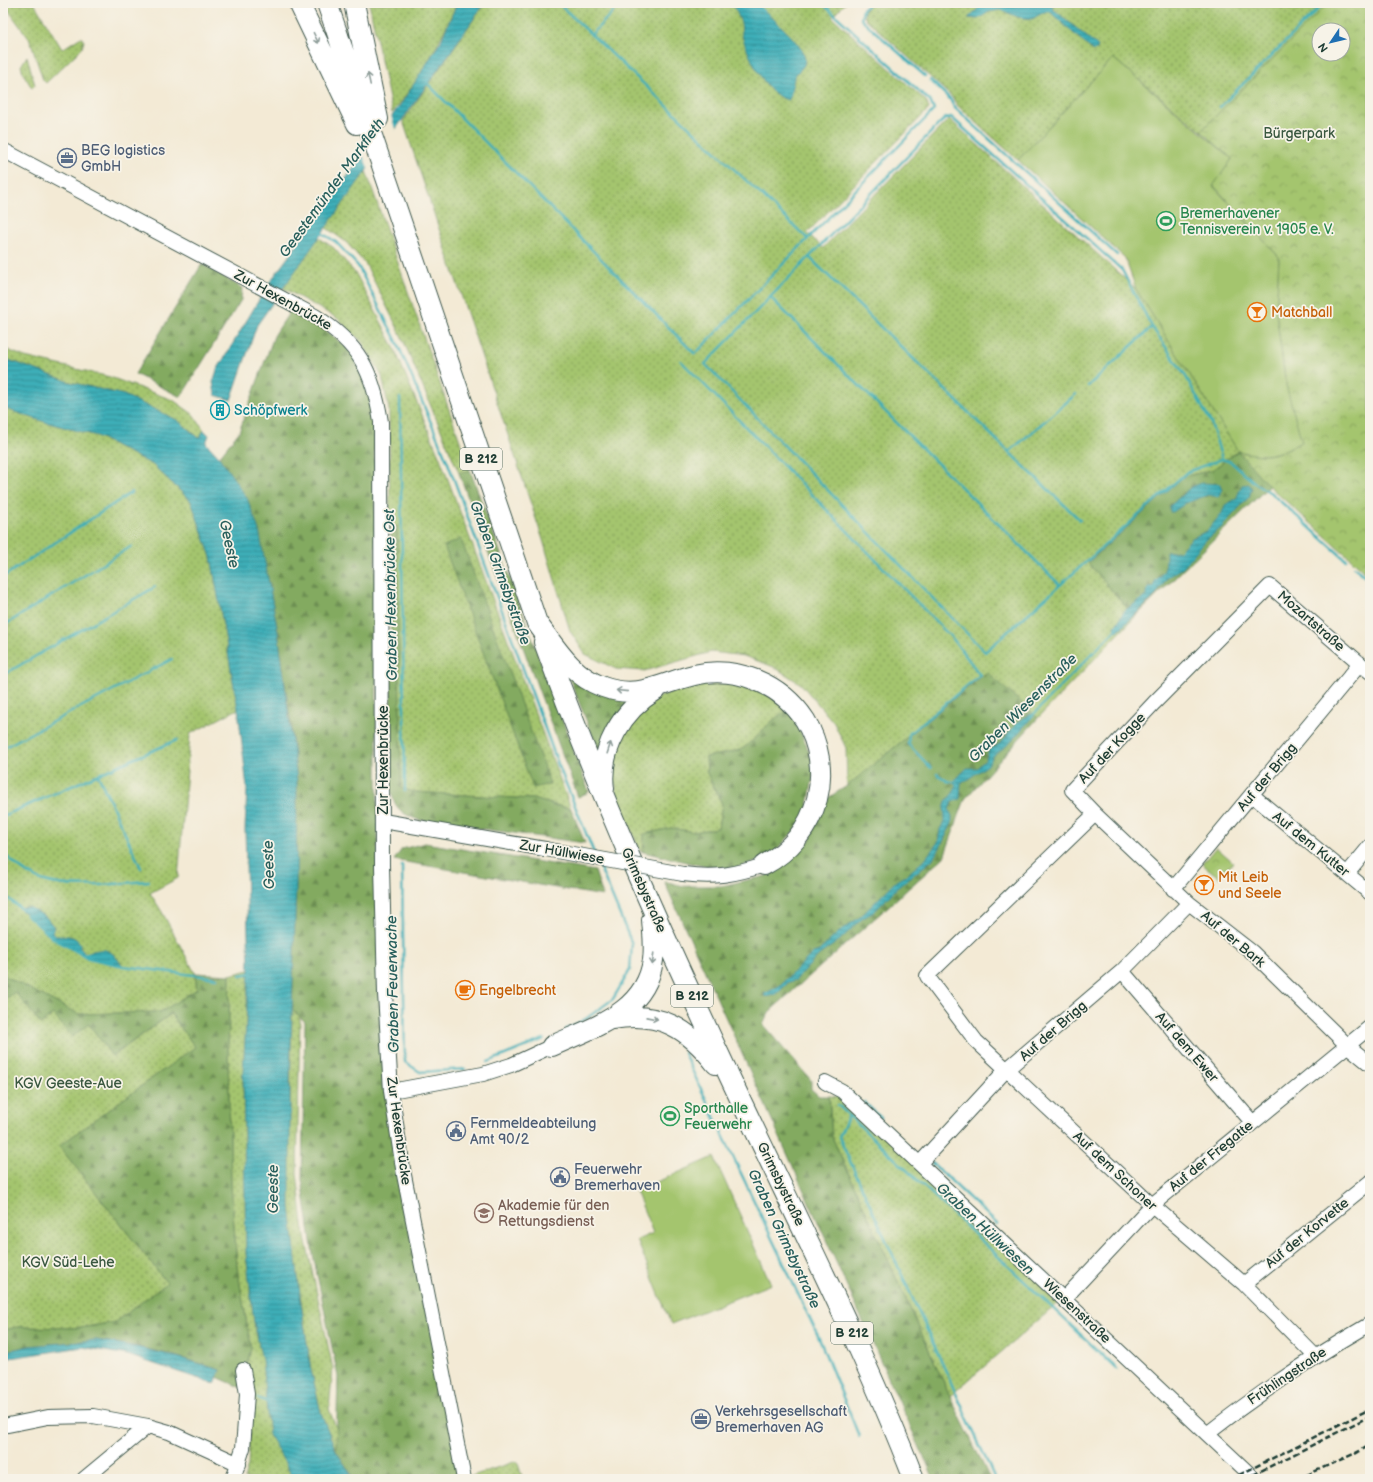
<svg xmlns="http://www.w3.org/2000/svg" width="1373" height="1482" font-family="'Balsamiq Sans',sans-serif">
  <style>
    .grass { fill: url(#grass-dots); stroke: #628151 }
    .forest { fill: url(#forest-firs); stroke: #51744a }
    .park { fill: url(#park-crowns); stroke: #628151; fill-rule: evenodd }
    .pitch { fill: #a4c56e; stroke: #628151 }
    .water { fill: url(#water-rules); stroke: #2e7676 }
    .pier { fill: #f3ead5 }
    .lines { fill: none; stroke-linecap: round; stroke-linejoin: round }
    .stream { stroke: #3eaeb8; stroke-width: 2.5 }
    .minor-casing { stroke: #3f574c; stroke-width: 16 }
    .highway-casing { stroke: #3f574c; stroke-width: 22 }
    .minor { stroke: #fff; stroke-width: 14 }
    .highway { stroke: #fff; stroke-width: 20 }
    .rail { stroke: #1f3d34; stroke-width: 2.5; stroke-dasharray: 6 3; stroke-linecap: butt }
    .minor-bridge-casing { stroke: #3f574c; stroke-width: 16; stroke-linecap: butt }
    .minor-bridge { stroke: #fff; stroke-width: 14 }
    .oneway { stroke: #8f9e9a }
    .labels { text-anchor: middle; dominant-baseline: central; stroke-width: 3.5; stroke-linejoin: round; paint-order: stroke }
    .shield { fill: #f7f3e8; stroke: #60746a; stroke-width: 1 }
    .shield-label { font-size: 13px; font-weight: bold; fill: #1f3d34 }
    .park-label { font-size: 14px; fill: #3a5840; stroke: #f7f3e8 }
    .service-label { font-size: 14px; fill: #4e5e75; stroke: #f7f3e8; text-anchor: start }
    .leisure-label { font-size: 14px; fill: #27864d; stroke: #f7f3e8; text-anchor: start }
    .street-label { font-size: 14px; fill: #1f3d34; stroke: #f7f3e8 }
    .food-label { font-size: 14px; fill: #c56008; stroke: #f7f3e8; text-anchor: start }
    .culture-label { font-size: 14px; fill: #0d838f; stroke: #f7f3e8; text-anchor: start }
    .education-label { font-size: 14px; fill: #785e54; stroke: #f7f3e8; text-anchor: start }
    .water-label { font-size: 15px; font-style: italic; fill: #285f5c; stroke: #f7f3e8 }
  </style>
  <defs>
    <pattern id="grass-dots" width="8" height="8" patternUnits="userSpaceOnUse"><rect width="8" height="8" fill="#a4c56e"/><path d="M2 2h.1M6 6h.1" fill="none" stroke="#85a15b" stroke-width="1.8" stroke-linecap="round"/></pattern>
    <pattern id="forest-firs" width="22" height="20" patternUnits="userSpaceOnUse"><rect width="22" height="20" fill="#83aa61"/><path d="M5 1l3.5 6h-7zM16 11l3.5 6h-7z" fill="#6b8c51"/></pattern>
    <pattern id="park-crowns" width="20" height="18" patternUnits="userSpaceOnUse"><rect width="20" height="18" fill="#a4c56e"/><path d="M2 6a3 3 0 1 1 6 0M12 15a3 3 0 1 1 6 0" fill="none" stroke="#85a15b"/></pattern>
    <pattern id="water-rules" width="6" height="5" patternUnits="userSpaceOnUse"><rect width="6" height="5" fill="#3eaeb8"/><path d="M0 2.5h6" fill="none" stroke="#338f96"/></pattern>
  </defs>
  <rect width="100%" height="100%" fill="#f7f3e8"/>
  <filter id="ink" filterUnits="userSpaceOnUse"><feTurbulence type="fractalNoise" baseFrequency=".025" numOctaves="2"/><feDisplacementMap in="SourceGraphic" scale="8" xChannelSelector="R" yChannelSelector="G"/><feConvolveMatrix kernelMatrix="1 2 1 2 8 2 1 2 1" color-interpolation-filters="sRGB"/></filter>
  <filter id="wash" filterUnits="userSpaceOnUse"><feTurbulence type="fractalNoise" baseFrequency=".012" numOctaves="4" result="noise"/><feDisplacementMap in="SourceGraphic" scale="16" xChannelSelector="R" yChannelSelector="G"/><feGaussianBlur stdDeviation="0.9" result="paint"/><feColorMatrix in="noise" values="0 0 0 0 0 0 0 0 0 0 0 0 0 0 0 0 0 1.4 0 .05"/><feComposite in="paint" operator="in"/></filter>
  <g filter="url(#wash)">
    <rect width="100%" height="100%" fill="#f3ead5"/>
    <path class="grass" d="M3,3H34L62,49L81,37L84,41L82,48L46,83L43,80L30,40Z
      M369,3H457C440,42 420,81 392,113Z
      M485,3H846L832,17L926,101L929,109L807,233L823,248L949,119L1136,289L1238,451L1212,470L1183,477L1088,562L1135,617L1038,718L987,672L847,786L846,748L834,723L801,684L774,667L744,656L711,652L644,671L616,669L585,654L570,631L543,540L403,121Z
      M872,3H1328L1201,131L1113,58L1018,160L958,106L951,96L864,17L865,9Z
      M27,56L35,85L32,88L24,75L21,66Z
      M366,171L470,470L459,473L401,335L366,265L346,242L325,227Z
      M318,237L334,248L356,274L393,345L440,458L571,809L532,799L414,792L401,788L397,527L390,525L389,410L382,376L362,342L337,318L283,288Z
      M3,348L25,357L110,377L173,400L193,414L204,430L199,438L177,420L124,395L70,382L3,358Z
      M3,408L45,422L97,436L153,465L191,501L211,557L238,709L190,734L178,878L150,893L162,912L195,973L197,989L161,1012L78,1014L3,975Z
      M741,679L791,709C768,720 763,733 746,747C739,752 716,755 706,757L707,773L722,804L718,828L694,832L671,828L645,834L643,852L640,851L617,795L612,767L616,743L645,704L691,682Z
      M249,970L243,1074L246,1253L254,1322L287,1468L294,1479H244L248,1465L251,1392L247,1364L251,1348L237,1267L231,1185L228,1053L230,975Z
      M15,992L41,1024L53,1014L89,1024L113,1056L171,1014L195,1047L59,1146L167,1283L115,1322L80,1328L18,1327L3,1330V1001Z
      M292,1009L300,1017L297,1173L304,1232L333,1369L329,1409L337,1430L336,1451L321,1413L311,1370L294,1253L290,1206L289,1172Z
      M829,1096L843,1097L1062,1300L950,1396L832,1137Z
      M517,1461L523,1479H470L469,1477Z"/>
    <path class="forest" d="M202,264L242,288L241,300L181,397L135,374Z
      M290,311C317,324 353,344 364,373C370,388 371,406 374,422L379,994L459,1479H354L336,1451L338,1377L313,1255L302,1179L305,1022L292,1009L296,887L297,780L290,718L278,632L269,584L219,457L239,432L274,336Z
      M1238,451L1269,486L1135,617L1088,563L1183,477L1212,470Z
      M470,470L589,792L578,797L459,473Z
      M390,525L397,527L401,788L414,792L532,799L571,809L585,843L419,820C401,814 394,808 391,789Z
      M461,539L550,784L533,788L444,546Z
      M565,667L639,696L603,762Z
      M987,672L1038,718L965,799L944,857L769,1012L763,1025L811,1080V1089L819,1096H829L832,1137L950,1396L990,1479H934L664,881L683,886H721L766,876L809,841L826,799L847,786Z
      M791,709L815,766L806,817L772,856L735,868H712L643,852L644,834L671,828L694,832L718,828L722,804L707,773L706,757C716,755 739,752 745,747C763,733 768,720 791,709Z
      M425,843L595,871L603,896L394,860L402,849Z
      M195,973L230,975L228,1053L231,1185L237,1267L251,1348L247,1364L251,1392L217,1377L220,1370L172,1355L134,1346L96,1340L29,1346L3,1352V1330L18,1327L80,1328L115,1322L167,1283L59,1146L195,1047L171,1014L112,1056L89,1024L72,1037L53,1014L41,1024L15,992L3,1001V975L78,1014L161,1012L197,989Z"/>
    <path class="park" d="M1328,3H1370V576L1269,486L1238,451C1269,458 1274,456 1301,442L1286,385L1276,313L1279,257L1213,185L1232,159L1201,131ZM1319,30H1343V54H1319Z
      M1216,847L1233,862L1220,878L1202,864Z"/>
    <path class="pitch" d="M1113,58L1232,159L1213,186L1279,257L1276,313L1286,385L1302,442C1275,455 1268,458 1238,451L1136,289L1125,258L1018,160Z
      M714,1157L771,1284L671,1324L637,1240L653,1233L636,1191Z"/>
    <path class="water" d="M457,3H485L257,325L231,400L215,395L213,382L217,370L269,283L403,101L441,41Z
      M731,3H757C768,15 805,44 805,60C805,68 798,70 795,76C792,82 792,93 789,100C767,98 747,54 742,35C741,31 742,27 741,23C739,16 735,9 731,3Z
      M984,3H1052V8L1098,46L1097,49L1093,51L1050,12H1044L1032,19L1018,17L1001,10L989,12L978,19L968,18Z
      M3,358L70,382L124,395L177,420L199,438L204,430L209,435L206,443L219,457L247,498L259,530L278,632L297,780L296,887L290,1075V1206L301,1303L311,1370L321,1413L336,1451L354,1479H294L269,1435L262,1360L254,1322L246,1253L243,1074L249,973L245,829L247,788L238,709L211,557L191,501L153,465L97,436L45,422L3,408Z
      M1202,483L1220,484L1222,490L1218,497L1208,495L1186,503L1173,512H1170V506L1191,487Z
      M1249,484L1252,488L1249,497L1221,528L1206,540L1183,567L1168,577L1156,595L1118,631L1115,630V627L1124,611L1146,596L1148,588L1153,587L1155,581C1166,571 1166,568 1166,552L1179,551L1192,538L1207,531L1222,513L1225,505L1236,499L1242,485Z
      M1032,714L1033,716L1010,743L993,756L988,765L961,784L960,799L952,802L949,810L952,816V823L940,848L932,860L897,888L874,912L863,918L840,940L818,956L796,980L789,982L776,995L765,997L764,994L779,986L813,953L819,951L839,932L860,917L896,881L908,874L925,859L938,842L940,829L945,820L944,808L946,801L953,793L956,786L953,782L967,768H977L986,759L989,750C1011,741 1011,719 1032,714Z
      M29,907L46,917L54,927L52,932L56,936C66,936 73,934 80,943V948L85,953C108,947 109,948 123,966L88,958L54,939L19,908Z
      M96,1340C139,1346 179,1357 220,1370L215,1384L127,1355L83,1347L3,1359V1352L29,1346Z"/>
    <path class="pier" d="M390,112L396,132L369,170L362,153Z"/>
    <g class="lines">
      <path class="stream" d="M558,3L808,239
        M870,3L863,9L861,19L925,76
        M591,35L621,3
        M930,80L950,99L954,107L1117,255
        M427,83L695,354L934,110L930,101L822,3
        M1220,107L1324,3
        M320,232L336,242L358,266L396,340L448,463L558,764L594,853
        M809,257L1009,452
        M770,297L1060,585
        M681,361L953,639L980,675L909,734L908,744L931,768
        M1088,386L1152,327
        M1076,394L1009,452L1080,520
        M400,398L405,791
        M1222,459L1211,423L1185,375L1152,327L1122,270L951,117L946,118L940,123L705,364L985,652L1187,472L1222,459L1231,462L1256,484L1271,493L1346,560
        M1354,567L1370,580
        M3,577L132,492
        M3,626L132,546
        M3,675L155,587
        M1030,718L1117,628
        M3,748L172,659
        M937,774L947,781L953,782
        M98,775L141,868
        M3,816L177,740
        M3,853C14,863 26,874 41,880C74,891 115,883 149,881
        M402,866L405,1062L420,1072L465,1069
        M3,894L21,909
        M26,914L54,939L88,958L123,966L217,978
        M240,975L251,973
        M566,1029L587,1018L613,999L630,970L632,944L599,865
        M684,1053L818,1336L859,1436
        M488,1062L544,1039
        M864,1102L881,1118
        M838,1105L1117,1369
        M849,1115L839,1137L995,1479
        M932,1163L997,1224
        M257,1398L268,1402"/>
    </g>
  </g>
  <g filter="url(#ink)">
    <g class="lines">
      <defs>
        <path id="minor" d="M3,150L315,316C359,344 373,371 381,422L382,865L385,994L391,1091L404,1175L464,1479
          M1252,795L1370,893
          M1095,814L1189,903L1252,952L1348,1046L1370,1064
          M383,821L545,849
          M683,874C715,878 734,875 764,865
          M1347,874L1370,846
          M1173,889L1360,664
          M1122,971L1252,1122
          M825,1082L842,1091L1255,1479
          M391,1091L483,1074L511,1065L552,1046
          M920,1163L1006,1070L1122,971L1189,903
          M1244,1284L1370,1182
          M1064,1299L1152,1205L1370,1027
          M1315,1356L1244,1284L1152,1205L976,1041L927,976L1095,814L1072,790L1154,703L1270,586L1370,672
          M3,1426L48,1417L93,1416L148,1426L169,1432L239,1464
          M1207,1434C1259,1393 1313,1357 1370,1324
          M84,1479L148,1426
          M233,1479L243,1448L247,1394L243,1370"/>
        <path id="highway" d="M299,3L357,124
          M327,3L537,623C556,648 572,676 603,687C639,700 661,683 694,675C737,665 781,684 805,720C819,743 824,772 817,799C809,828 790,851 764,865
          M354,3L378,119
          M544,642C599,794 665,940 734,1086C795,1216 862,1345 914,1479
          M604,789C599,749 622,710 656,690
          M613,1019C660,1011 688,1028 716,1064
          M552,1046C593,1027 646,1013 653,960C655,946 653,933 652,920"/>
      </defs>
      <use href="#minor" class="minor-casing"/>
      <use href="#highway" class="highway-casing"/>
      <use href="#minor" class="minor"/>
      <use href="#highway" class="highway"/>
      <path class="rail" d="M1355,1454L1370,1445
        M1231,1479L1370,1409
        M1245,1479L1370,1416
        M1298,1479L1360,1451"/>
      <defs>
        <path id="minor-bridge" d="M545,849L683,874"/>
      </defs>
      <use href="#minor-bridge" class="minor-bridge-casing"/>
      <use href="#minor-bridge" class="minor-bridge"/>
    </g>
    <defs><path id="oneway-shaft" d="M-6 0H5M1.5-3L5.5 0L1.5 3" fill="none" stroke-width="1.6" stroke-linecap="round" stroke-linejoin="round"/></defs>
    <g class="oneway">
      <use href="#oneway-shaft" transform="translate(316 38) rotate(64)"/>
      <use href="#oneway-shaft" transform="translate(369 79) rotate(-102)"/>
      <use href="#oneway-shaft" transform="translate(622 691) rotate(-174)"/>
      <use href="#oneway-shaft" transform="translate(609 748) rotate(-72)"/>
      <use href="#oneway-shaft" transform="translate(653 959) rotate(97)"/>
      <use href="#oneway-shaft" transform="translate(652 1018) rotate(11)"/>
    </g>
  </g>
  <defs>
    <symbol id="office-ring" viewBox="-11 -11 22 22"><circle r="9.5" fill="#f7f3e8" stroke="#5c6f8a" stroke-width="1.5"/><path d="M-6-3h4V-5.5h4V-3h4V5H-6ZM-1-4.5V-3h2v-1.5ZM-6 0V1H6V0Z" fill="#5c6f8a"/></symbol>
    <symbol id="stadium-ring" viewBox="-11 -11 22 22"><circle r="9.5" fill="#f7f3e8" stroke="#2e9e5b" stroke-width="1.5"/><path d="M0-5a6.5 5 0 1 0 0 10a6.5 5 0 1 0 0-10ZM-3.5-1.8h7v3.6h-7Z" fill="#2e9e5b"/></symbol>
    <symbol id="bar-ring" viewBox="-11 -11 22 22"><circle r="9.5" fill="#f7f3e8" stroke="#e8710a" stroke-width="1.5"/><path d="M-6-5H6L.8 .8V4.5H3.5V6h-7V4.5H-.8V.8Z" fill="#e8710a"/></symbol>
    <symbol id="building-ring" viewBox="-11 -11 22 22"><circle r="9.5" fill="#f7f3e8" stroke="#0f9aa8" stroke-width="1.5"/><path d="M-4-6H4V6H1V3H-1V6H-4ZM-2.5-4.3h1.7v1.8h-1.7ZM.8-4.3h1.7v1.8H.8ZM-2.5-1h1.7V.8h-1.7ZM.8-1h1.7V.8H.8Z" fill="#0f9aa8"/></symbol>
    <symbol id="cafe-ring" viewBox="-11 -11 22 22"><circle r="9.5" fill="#f7f3e8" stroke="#e8710a" stroke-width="1.5"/><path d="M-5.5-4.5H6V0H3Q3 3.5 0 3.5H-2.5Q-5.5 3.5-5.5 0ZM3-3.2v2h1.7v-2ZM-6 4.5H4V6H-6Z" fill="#e8710a"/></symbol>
    <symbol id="civic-ring" viewBox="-11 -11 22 22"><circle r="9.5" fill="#f7f3e8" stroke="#5c6f8a" stroke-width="1.5"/><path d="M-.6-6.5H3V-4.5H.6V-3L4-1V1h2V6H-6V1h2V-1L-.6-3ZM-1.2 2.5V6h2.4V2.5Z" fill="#5c6f8a"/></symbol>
    <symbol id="school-ring" viewBox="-11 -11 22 22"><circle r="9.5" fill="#f7f3e8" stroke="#8d6e63" stroke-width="1.5"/><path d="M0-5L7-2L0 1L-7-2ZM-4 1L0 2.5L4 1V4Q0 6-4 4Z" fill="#8d6e63"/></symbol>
  </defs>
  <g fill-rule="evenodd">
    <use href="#office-ring" x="56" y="147" width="22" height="22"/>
    <use href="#stadium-ring" x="1155" y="210" width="22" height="22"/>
    <use href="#bar-ring" x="1246" y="301" width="22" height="22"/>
    <use href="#building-ring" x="209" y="399" width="22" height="22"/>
    <use href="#bar-ring" x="1193" y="874" width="22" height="22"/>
    <use href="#cafe-ring" x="454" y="979" width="22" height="22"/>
    <use href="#stadium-ring" x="659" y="1105" width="22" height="22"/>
    <use href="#civic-ring" x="445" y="1120" width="22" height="22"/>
    <use href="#civic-ring" x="549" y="1166" width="22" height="22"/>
    <use href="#school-ring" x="473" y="1202" width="22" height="22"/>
    <use href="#office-ring" x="690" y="1408" width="22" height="22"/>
  </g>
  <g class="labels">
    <g class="shield">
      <rect x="460" y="448" width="42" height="22" rx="3"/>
      <rect x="671" y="985" width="42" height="22" rx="3"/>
      <rect x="831" y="1322" width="42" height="22" rx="3"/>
    </g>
    <g class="shield-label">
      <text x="481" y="459">B 212</text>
      <text x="692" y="996">B 212</text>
      <text x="852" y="1333">B 212</text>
    </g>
    <g class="park-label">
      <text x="1299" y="133">Bürgerpark</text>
      <text x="68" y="1083">KGV Geeste-Aue</text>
      <text x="68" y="1262">KGV Süd-Lehe</text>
    </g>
    <g class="service-label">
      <text x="81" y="150">BEG logistics<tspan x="81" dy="16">GmbH</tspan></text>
      <text x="470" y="1123">Fernmeldeabteilung<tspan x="470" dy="16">Amt 90/2</tspan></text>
      <text x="574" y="1169">Feuerwehr<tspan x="574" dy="16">Bremerhaven</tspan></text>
      <text x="715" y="1411">Verkehrsgesellschaft<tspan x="715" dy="16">Bremerhaven AG</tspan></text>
    </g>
    <g class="leisure-label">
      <text x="1180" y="213">Bremerhavener<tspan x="1180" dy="16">Tennisverein v. 1905 e. V.</tspan></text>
      <text x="684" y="1108">Sporthalle<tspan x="684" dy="16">Feuerwehr</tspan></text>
    </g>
    <g class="street-label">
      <text transform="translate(283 300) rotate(29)">Zur Hexenbrücke</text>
      <text transform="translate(1311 621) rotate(41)">Mozartstraße</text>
      <text transform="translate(1112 748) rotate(-47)">Auf der Kogge</text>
      <text transform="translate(383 760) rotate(-90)">Zur Hexenbrücke</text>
      <text transform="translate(1267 777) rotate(-50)">Auf der Brigg</text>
      <text transform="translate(1311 844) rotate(39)">Auf dem Kutter</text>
      <text transform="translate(562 852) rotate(10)">Zur Hüllwiese</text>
      <text transform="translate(644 890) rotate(66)">Grimsbystraße</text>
      <text transform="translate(1233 939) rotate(40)">Auf der Bark</text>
      <text transform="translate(1053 1031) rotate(-41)">Auf der Brigg</text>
      <text transform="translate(1187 1047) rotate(49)">Auf dem Ewer</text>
      <text transform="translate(399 1131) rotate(82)">Zur Hexenbrücke</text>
      <text transform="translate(1211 1156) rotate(-39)">Auf der Fregatte</text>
      <text transform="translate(1115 1171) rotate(43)">Auf dem Schoner</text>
      <text transform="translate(781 1184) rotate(64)">Grimsbystraße</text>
      <text transform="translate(1307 1233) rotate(-39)">Auf der Korvette</text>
      <text transform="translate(1077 1311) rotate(43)">Wiesenstraße</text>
      <text transform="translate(1287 1376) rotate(-34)">Frühlingstraße</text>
    </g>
    <g class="food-label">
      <text x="1271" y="312">Matchball</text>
      <text x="1218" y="877">Mit Leib<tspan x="1218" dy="16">und Seele</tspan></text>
      <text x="479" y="990">Engelbrecht</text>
    </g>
    <g class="culture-label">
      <text x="234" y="410">Schöpfwerk</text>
    </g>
    <g class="education-label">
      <text x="498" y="1205">Akademie für den<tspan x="498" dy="16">Rettungsdienst</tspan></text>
    </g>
    <g class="water-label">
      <text transform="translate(332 188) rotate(-54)">Geestemünder Markfleth</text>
      <text transform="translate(229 544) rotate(78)">Geeste</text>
      <text transform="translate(500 573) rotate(70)">Graben Grimsbystraße</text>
      <text transform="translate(391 595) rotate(-91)">Graben Hexenbrücke Ost</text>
      <text transform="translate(1023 708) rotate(-45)">Graben Wiesenstraße</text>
      <text transform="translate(269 865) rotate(-92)">Geeste</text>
      <text transform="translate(393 984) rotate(-91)">Graben Feuerwache</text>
      <text transform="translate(273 1189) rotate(-90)">Geeste</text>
      <text transform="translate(985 1229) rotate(43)">Graben Hüllwiesen</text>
      <text transform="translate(784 1239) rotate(65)">Graben Grimsbystraße</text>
    </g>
  </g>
  <rect width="1373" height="1482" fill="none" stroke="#f7f3e8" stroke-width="16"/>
  <g transform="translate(1331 42) rotate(235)"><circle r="19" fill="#f7f3e8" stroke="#a1aaa0"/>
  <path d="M0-3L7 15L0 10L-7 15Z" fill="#1f6fb2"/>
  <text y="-6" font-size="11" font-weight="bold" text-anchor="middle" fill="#1f3d34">N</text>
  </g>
</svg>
